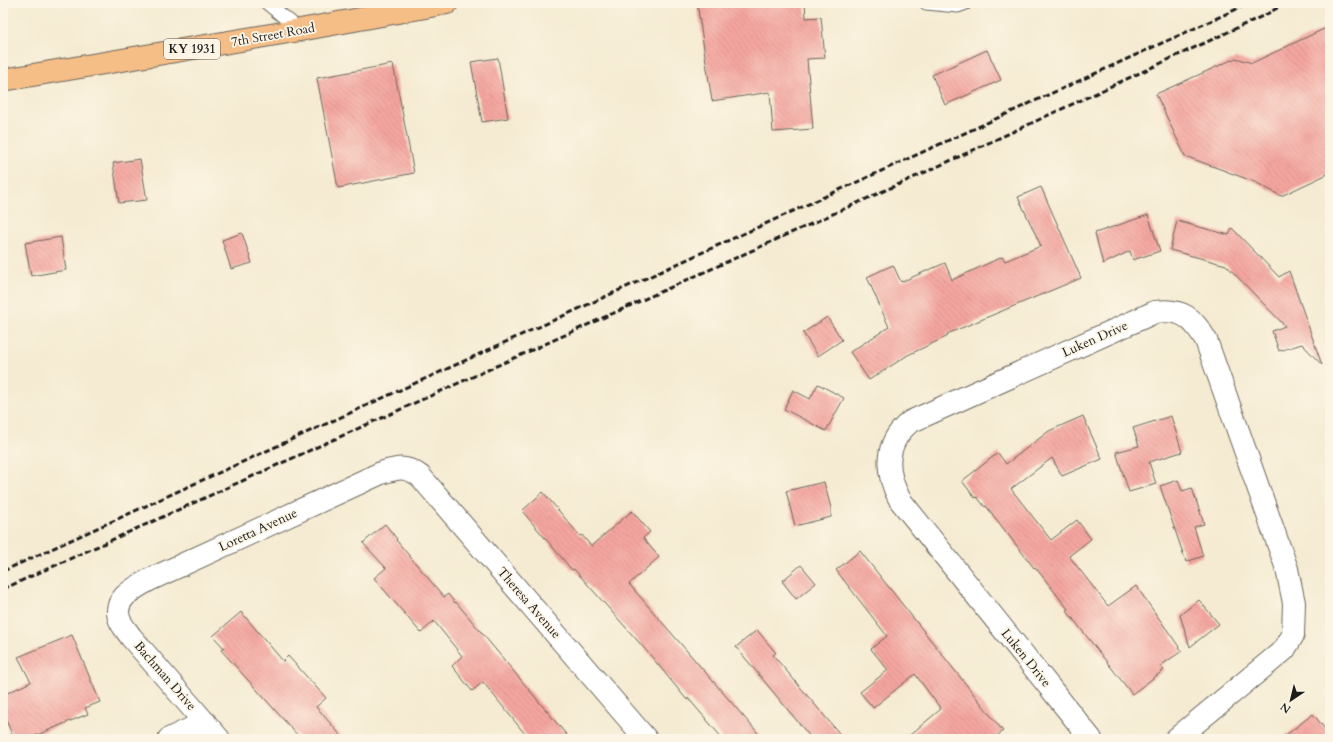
<svg xmlns="http://www.w3.org/2000/svg" width="1333" height="742" font-family="Cardo,serif">
  <style>
    .building { fill: url(#building-back-hatch) }
    .lines { fill: none; stroke-linecap: round; stroke-linejoin: round }
    .lane-casing { stroke: #68645c; stroke-width: 15 }
    .street-casing { stroke: #68645c; stroke-width: 24 }
    .primary-casing { stroke: #68645c; stroke-width: 24 }
    .lane { stroke: #fff; stroke-width: 13 }
    .street { stroke: #fff; stroke-width: 22 }
    .primary { stroke: #f6be87; stroke-width: 22 }
    .rail { stroke: #1c1c1c; stroke-width: 3; stroke-dasharray: 6 3; stroke-linecap: butt }
    .labels { text-anchor: middle; dominant-baseline: central; stroke-width: 3.5; stroke-linejoin: round; paint-order: stroke }
    .shield { fill: #fcf5e5; stroke: #5f5d58; stroke-width: 1 }
    .shield-label { font-size: 12px; font-weight: bold; fill: #1c1c1c }
    .street-label { font-size: 13px; fill: #1c1c1c; stroke: #fcf5e5 }
  </style>
  <defs>
    <pattern id="building-back-hatch" width="6" height="6" patternUnits="userSpaceOnUse"><rect width="6" height="6" fill="#f4a59f"/><path d="M-1 5l2 2M0 0l6 6M5-1l2 2" fill="none" stroke="#d18d88"/></pattern>
  </defs>
  <rect width="100%" height="100%" fill="#fcf5e5"/>
  <filter id="ink" filterUnits="userSpaceOnUse"><feTurbulence type="fractalNoise" baseFrequency=".025" numOctaves="2"/><feDisplacementMap in="SourceGraphic" scale="8" xChannelSelector="R" yChannelSelector="G"/><feConvolveMatrix kernelMatrix="1 2 1 2 8 2 1 2 1" color-interpolation-filters="sRGB"/></filter>
  <filter id="wash" filterUnits="userSpaceOnUse"><feTurbulence type="fractalNoise" baseFrequency=".012" numOctaves="4" result="noise"/><feDisplacementMap in="SourceGraphic" scale="16" xChannelSelector="R" yChannelSelector="G"/><feGaussianBlur stdDeviation="0.9" result="paint"/><feColorMatrix in="noise" values="0 0 0 0 0 0 0 0 0 0 0 0 0 0 0 0 0 1.4 0 .05"/><feComposite in="paint" operator="in"/></filter>
  <g filter="url(#wash)">
    <rect width="100%" height="100%" fill="#f5ebd2"/>
    <g id="blocks">
      <path class="building" d="M697,3H805L806,18L821,17L825,58L807,59L813,129L773,132L770,92L712,101Z
        M1330,26V173L1281,196L1255,182L1185,156L1156,94L1236,58L1252,63Z
        M987,50L1001,80L945,105L932,75Z
        M498,58L508,118L482,122L471,62Z
        M393,64L414,173L338,188L317,78Z
        M140,159L147,200L119,203L113,163Z
        M1041,187L1081,278L947,334L948,336L908,355L869,380L850,352L889,327L867,277L893,265L901,282L945,263L952,280L1002,257L1005,261L1041,246L1018,197Z
        M1148,215L1160,251L1133,260L1130,251L1103,264L1095,233Z
        M1177,221L1229,235L1232,228L1279,277L1289,271L1322,365L1302,344L1279,351L1272,331L1285,326L1226,265L1170,250Z
        M242,233L252,263L231,269L222,240Z
        M61,237L66,270L31,276L25,243Z
        M827,317L842,340L818,356L803,333Z
        M818,384L844,398L826,431L784,409L793,390L810,399Z
        M1083,416L1102,459L1062,476L1052,458L1011,489L1051,540L1077,520L1091,539L1069,556L1108,606L1136,586L1182,651L1160,666L1164,670L1132,694L1066,610L1068,609L1035,567L1034,568L986,506L985,507L977,497L975,498L962,481L998,453L1006,464L1049,431Z
        M1171,416L1182,452L1149,462L1156,484L1129,492L1116,452L1139,446L1133,428Z
        M1178,480L1182,491L1192,488L1204,524L1194,527L1203,556L1186,562L1160,486Z
        M824,482L831,508V517L795,526L786,491Z
        M543,492L580,536L582,535L591,546L632,511L650,532L643,538L659,557L629,584L763,739H723L688,698L687,700L651,656L574,569L572,570L522,511Z
        M385,524L397,539L396,540L444,597L448,594L455,603L456,602L570,739H529L483,682L472,691L452,666L462,656L434,621L421,633L374,578L386,568L363,543Z
        M860,551L1003,731L993,739H905L941,709L915,674L873,708L860,692L888,670L871,649L887,636L836,570Z
        M801,565L816,583L796,599L782,581Z
        M1199,600L1219,624L1190,647L1180,615Z
        M241,612L283,661L288,656L326,698L316,707L344,739H301L221,650L224,648L213,636Z
        M757,630L776,653L773,655L844,739H812L736,647Z
        M72,635L100,702L85,708L88,714L68,722L28,739H14L3,713V695L31,682L18,657Z
        M1313,714L1330,735V739H1281Z"/>
    </g>
  </g>
  <g filter="url(#ink)">
    <use href="#blocks" fill-opacity="0" stroke="#68645c" stroke-width="1"/>
    <g class="lines">
      <defs>
        <path id="lane" d="M267,3L300,30
          M926,3L958,6L966,3"/>
        <path id="street" d="M169,739L205,722
          M219,739L131,637C127,631 121,625 119,618C113,598 135,588 149,580L381,473C397,468 405,465 420,476L646,739
          M1091,739L900,500C885,472 884,443 910,422L1155,312C1182,308 1193,318 1206,340L1287,569L1294,603L1293,635L1284,650L1176,739"/>
        <path id="primary" d="M3,80L300,30L447,3"/>
      </defs>
      <use href="#lane" class="lane-casing"/>
      <use href="#street" class="street-casing"/>
      <use href="#primary" class="primary-casing"/>
      <use href="#lane" class="lane"/>
      <use href="#street" class="street"/>
      <use href="#primary" class="primary"/>
      <path class="rail" d="M3,571L1250,3
        M3,589L928,171L1267,14L1286,3"/>
    </g>
  </g>
  <g class="labels">
    <rect class="shield" x="164" y="39" width="56" height="20" rx="3"/>
    <g class="shield-label">
      <text x="192" y="49">KY 1931</text>
    </g>
    <g class="street-label">
      <text transform="translate(273 35) rotate(-10)">7th Street Road</text>
      <text transform="translate(1095 339) rotate(-24)">Luken Drive</text>
      <text transform="translate(258 530) rotate(-25)">Loretta Avenue</text>
      <text transform="translate(529 603) rotate(49)">Theresa Avenue</text>
      <text transform="translate(1026 658) rotate(51)">Luken Drive</text>
      <text transform="translate(165 676) rotate(49)">Bachman Drive</text>
    </g>
  </g>
  <rect width="1333" height="742" fill="none" stroke="#fcf5e5" stroke-width="16"/>
  <g transform="translate(1291 700) rotate(215)" stroke="#fcf5e5" stroke-width="3" paint-order="stroke">
  <path d="M0-3L7 15L0 10L-7 15Z" fill="#1c1c1c"/>
  <text y="-6" font-size="11" font-weight="bold" text-anchor="middle" fill="#1c1c1c">N</text>
  </g>
</svg>
